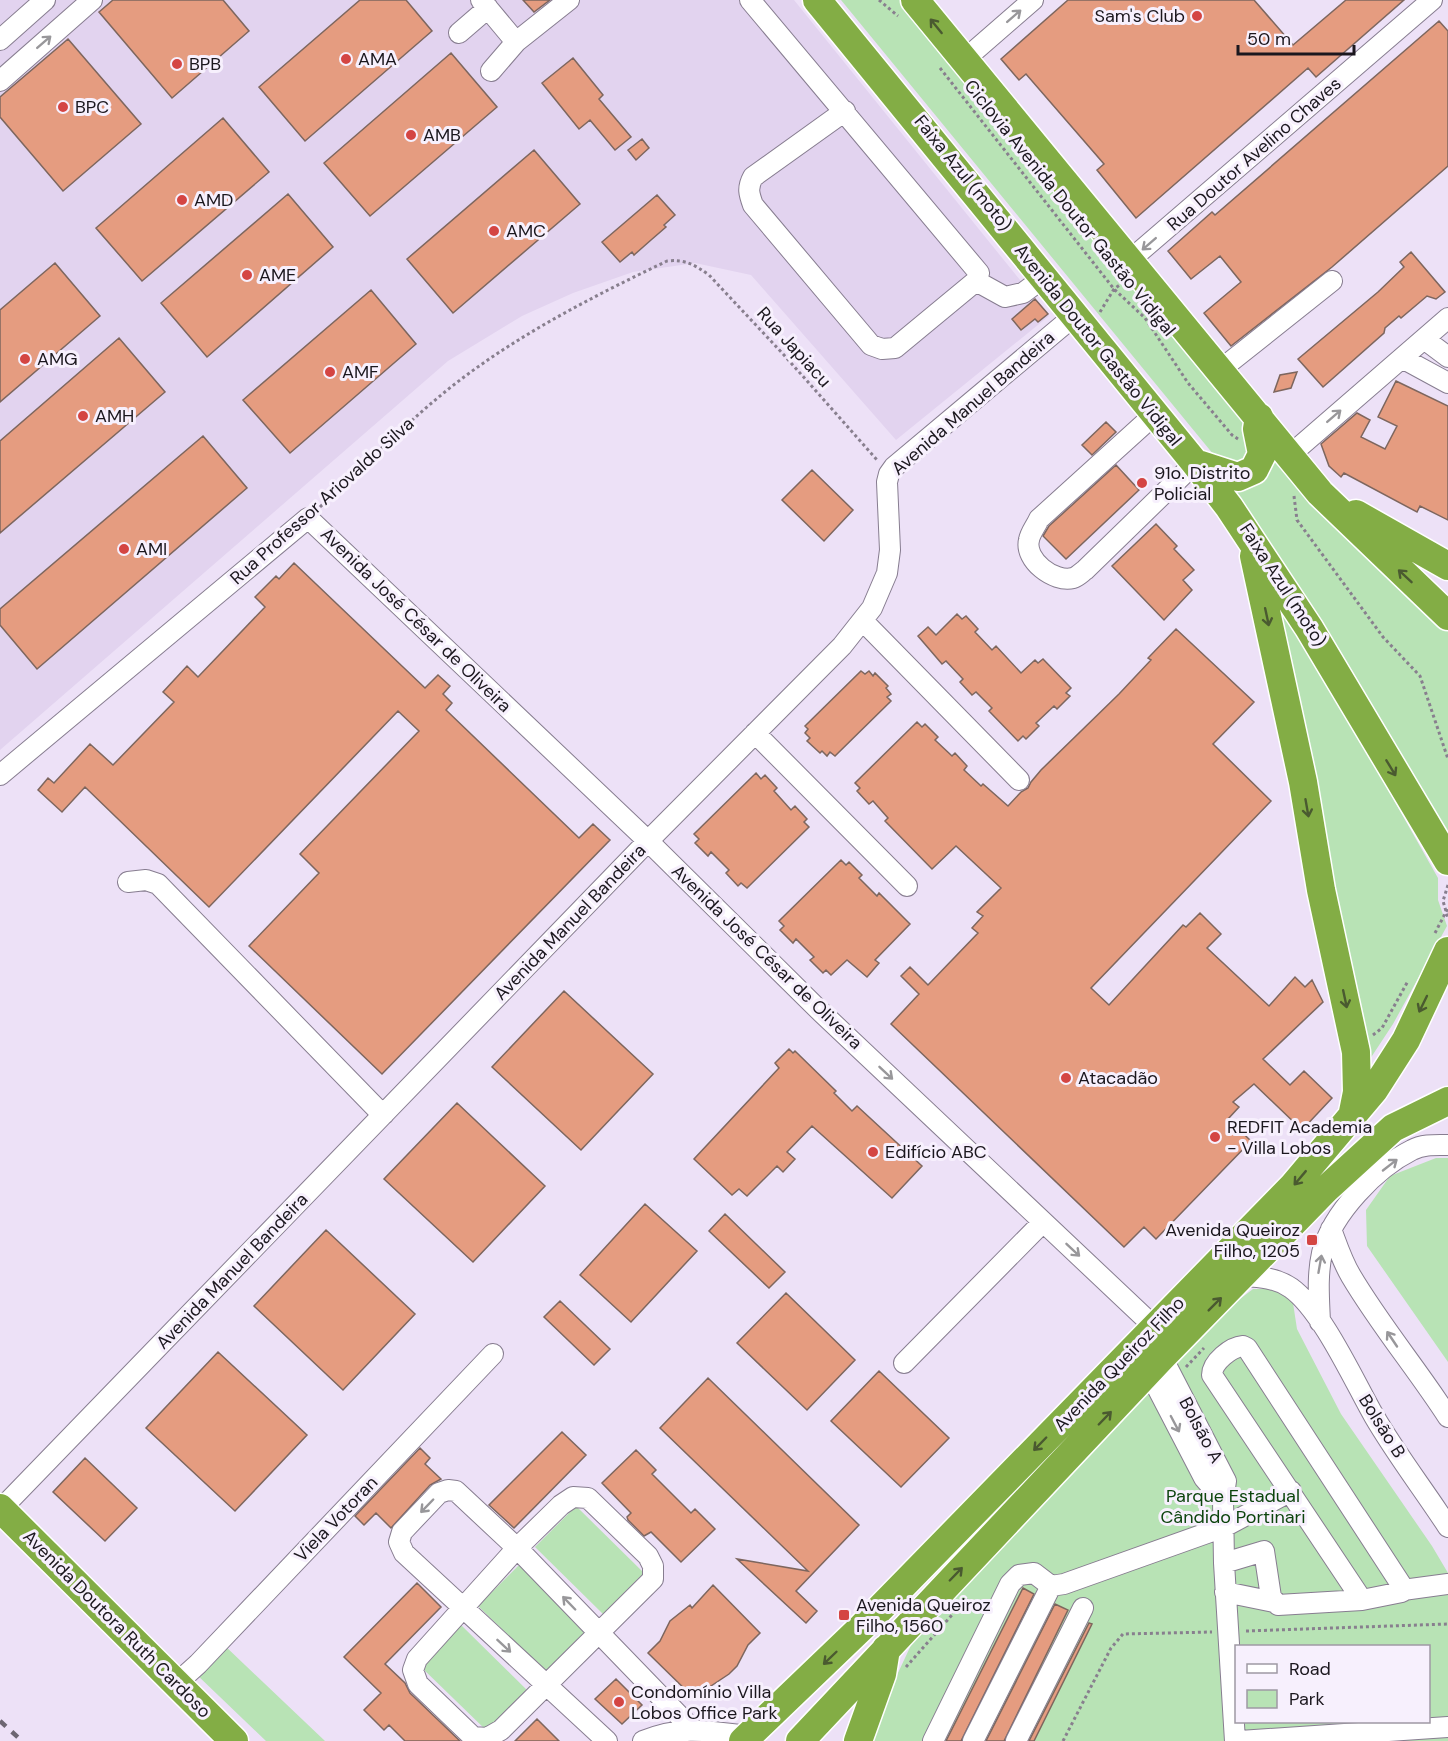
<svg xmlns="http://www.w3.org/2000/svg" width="1448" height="1741" font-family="'DM Sans',sans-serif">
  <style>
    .built { fill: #e2d3ef }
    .green { fill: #b8e3b5; fill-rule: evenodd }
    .building { fill: #e59c80; stroke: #7d665e; stroke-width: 1.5 }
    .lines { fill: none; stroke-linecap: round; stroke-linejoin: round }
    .minor-casing { stroke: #877d90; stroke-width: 22 }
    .highway-casing { stroke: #fff; stroke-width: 31 }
    .path { stroke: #887f8e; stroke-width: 3; stroke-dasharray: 3 3; stroke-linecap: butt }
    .minor { stroke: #fff; stroke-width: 20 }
    .highway { stroke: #83ad45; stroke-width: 28 }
    .rail { stroke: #6d6672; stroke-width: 4.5; stroke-dasharray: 8 8; stroke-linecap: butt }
    .oneway { stroke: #98979a }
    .oneway2 { stroke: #4a5a30 }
    .poi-dot { fill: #d44543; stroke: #f7f0fd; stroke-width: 2 }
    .labels { text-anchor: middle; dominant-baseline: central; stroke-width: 6; stroke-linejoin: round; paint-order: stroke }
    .poi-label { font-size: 18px; fill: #1b171e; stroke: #f7f0fd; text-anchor: start }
    .street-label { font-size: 18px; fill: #1b171e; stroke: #f7f0fd }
    .park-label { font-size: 18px; fill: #0c440d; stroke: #f7f0fd }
  </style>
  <rect width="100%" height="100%" fill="#ede1f7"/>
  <path class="built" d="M0,0H794L1049,316L896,440L751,275L695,263L633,272L573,293L522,316L448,361L0,750Z"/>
  <path class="green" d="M841,0H900L1220,387L1247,428L1253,446L1240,465L1218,460Z
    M1270,455L1448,629V835L1233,494L1237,483Z
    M1277,601L1284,606L1438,878V900L1447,926L1393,1024L1370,1059Z
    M1436,1158H1448V1362L1367,1246L1366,1210L1390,1176Z
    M1253,1289H1275L1293,1303L1297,1329L1341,1414L1432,1546L1448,1573V1741H871L883,1705L912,1643L1232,1305ZM1236,1646H1428V1722H1236Z
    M576,1506L644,1573L603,1614L535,1547Z
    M519,1565L588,1632L547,1673L478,1606Z
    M461,1625L529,1692L489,1733L420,1666Z
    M223,1644L325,1741H266L195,1673Z"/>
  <path class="building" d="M113,0H223L249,31L172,98L99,12Z
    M360,0H406L432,31L305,141L259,87Z
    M523,0H550L534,12Z
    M1068,0H1254L1293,45L1346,0H1404L1316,77L1308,68L1136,218L1097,170L1104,164L1026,74L1019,80L1001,59Z
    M1439,21L1448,31V166L1332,267L1231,346L1204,313L1241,282L1220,256L1191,279L1168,251L1212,212L1215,215Z
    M68,39L141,124L63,191L0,117V97Z
    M451,53L497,107L370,216L324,163Z
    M573,58L603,95L599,99L631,137L615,150L590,120L579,129L542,83Z
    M223,118L269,172L142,281L96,228Z
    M642,139L649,148L636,160L628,150Z
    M534,150L580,204L453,313L407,259Z
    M288,194L333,247L207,357L161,303Z
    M657,195L675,215L664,225L666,227L651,240L634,255L632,252L620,262L602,242Z
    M1411,252L1445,292L1436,299L1427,296L1401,318L1399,316L1385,328L1384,333L1323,387L1298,359L1378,292L1404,267L1400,262Z
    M55,263L100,316L0,402V310Z
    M371,290L416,344L290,453L243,400Z
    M1035,299L1048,314L1038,322L1035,319L1021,330L1012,319Z
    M119,338L165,392L0,533V441Z
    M1297,372L1291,388L1274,392L1280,375Z
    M1396,381L1448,406V520L1420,506L1417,512L1344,473L1341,477L1329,466L1321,444L1357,413L1370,420L1361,437L1385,449L1397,426L1378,417Z
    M1106,422L1116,432L1092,455L1082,445Z
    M203,436L247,488L37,669L0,625V609Z
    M1116,465L1139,490L1066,559L1043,536L1049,526Z
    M812,470L853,510L824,541L782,500Z
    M1156,524L1177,546L1174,549L1194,570L1183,580L1192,590L1164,620L1112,566Z
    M294,563L425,688L438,675L450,686L443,694L452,703L446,710L579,838L593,824L610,840L382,1074L249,946L319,873L300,854L419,731L398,711L209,907L85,787L62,812L38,790L48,778L54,783L90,744L113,765L174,702L163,692L187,666L198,677L265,607L255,597L276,576L279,579Z
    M957,614L962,619L966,616L978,629L975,632L992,650L996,646L1021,673L1035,660L1038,663L1043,659L1071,688L1066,693L1070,696L1057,709L1054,706L1036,723L1039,726L1026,739L1023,736L1018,741L989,711L992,708L976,692L972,695L960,682L963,679L946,661L942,664L918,636L928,627L936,635Z
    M1176,629L1254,702L1213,744L1271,801L1091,988L1109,1005L1183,925L1186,927L1200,913L1221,934L1207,948L1269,1006L1295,977L1305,987L1312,980L1323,1002L1263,1059L1290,1085L1304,1071L1332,1098L1302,1130L1254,1084L1233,1102L1239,1107L1228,1119L1251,1141L1156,1239L1144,1227L1124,1247L891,1024L919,994L901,976L910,967L928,985L978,933L972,928L983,916L977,912L1001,888L956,846L932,869L885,821L888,818L873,801L869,804L857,791L860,788L855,783L917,722L922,727L925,724L938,737L935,740L952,756L955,753L967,766L964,770L981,786L983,784L1008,806L1021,792L1028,788L1031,782L1041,770L1119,694L1151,660L1148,658Z
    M861,671L865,674L869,671L873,676L875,673L888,686L886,688L891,694L887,697L891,701L835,756L830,752L827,756L822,751L820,753L807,741L810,738L805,733L808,729L805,726Z
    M756,773L761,779L765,775L777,788L774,791L791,810L795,806L807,819L804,822L809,827L747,888L741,883L738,886L726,873L729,870L711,852L708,856L695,843L699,839L694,834Z
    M841,860L846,865L849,862L862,875L859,878L877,896L879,893L910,924L875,960L879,963L867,977L847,960L831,975L826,970L823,973L810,960L814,957L796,939L793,943L780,930L784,926L779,921Z
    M564,991L653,1074L581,1150L492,1067Z
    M789,1049L793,1053L795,1051L836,1091L834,1093L852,1111L857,1106L922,1166L892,1198L812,1126L787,1152L795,1159L783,1172L777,1166L747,1196L739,1189L732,1195L694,1159L779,1068L775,1063Z
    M457,1103L545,1186L473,1262L384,1179Z
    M645,1204L697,1251L631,1322L580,1275Z
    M725,1214L785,1272L769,1288L709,1231Z
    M326,1230L415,1314L343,1390L254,1306Z
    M786,1293L855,1360L807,1410L737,1343Z
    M560,1301L610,1349L594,1365L544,1317Z
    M218,1352L307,1435L235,1511L146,1428Z
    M879,1371L949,1438L901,1487L831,1421Z
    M708,1378L859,1525L796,1591L817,1611L806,1623L737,1559L808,1571L660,1428Z
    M562,1432L586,1455L514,1528L489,1505Z
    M420,1448L430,1458L425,1464L441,1479L430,1485L391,1528L376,1513L364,1525L355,1516Z
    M636,1450L656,1470L652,1474L691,1513L695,1509L715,1529L681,1562L651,1532L644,1536L628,1520L627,1517L631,1513L602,1483Z
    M85,1458L137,1508L105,1541L53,1492Z
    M417,1583L441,1607L385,1664L405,1683L410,1693L460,1741H405L389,1725L384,1730L364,1710L381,1693L344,1657Z
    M713,1585L760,1633L748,1645L737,1666L729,1674L702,1692L695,1699L648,1653L660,1641L670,1621L690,1605L692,1608Z
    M1023,1588L1034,1594L961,1741H946Z
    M1055,1604L1068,1610L1004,1741H986Z
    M1089,1623L1092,1624L1034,1741H1029Z
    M616,1679L642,1705L622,1724L595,1699Z
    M537,1719L559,1741H515Z"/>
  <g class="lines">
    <defs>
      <path id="minor" d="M481,0L516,42
        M750,0L979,273L976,281
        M459,33L488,8
        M0,40L45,0
        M964,60L1033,0
        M491,71L516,42L569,0
        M0,81L92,0
        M845,111L753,177C747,188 749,194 753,205L871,345L882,349L895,348L976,281L1005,297L1023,293L1043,278
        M1130,260L1432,0
        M1424,339L1448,357
        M1402,358L1448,383
        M1220,370L1332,281
        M1155,414L1039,519C1036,526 1030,533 1029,540C1024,560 1054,583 1073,578C1077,577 1081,573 1085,570L1195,463
        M1290,455L1448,318
        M863,621L1019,780
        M755,733L907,886
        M0,775L308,518L648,841L821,1012L1163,1335
        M128,882L146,880L158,884L376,1108L384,1114
        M1331,1229C1337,1245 1342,1261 1351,1276C1380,1325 1417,1369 1448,1417
        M1243,1276C1260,1277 1277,1278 1291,1288C1322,1310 1354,1381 1374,1416C1396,1454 1424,1490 1448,1527
        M1320,1322C1319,1298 1317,1276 1322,1253C1332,1213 1376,1168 1412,1150C1423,1144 1436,1145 1448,1145
        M1243,1346L1247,1348L1402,1586V1592L1362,1600L1212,1375C1212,1362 1231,1347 1243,1346Z
        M1162,1357L1226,1481L1223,1500L1224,1563L1235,1741
        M904,1363L1043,1222
        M1149,1372L1204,1478L1223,1500
        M573,1497L588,1498L648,1556L653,1566V1579L501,1730L487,1738L473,1737L418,1684L413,1670L417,1659L517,1548L561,1505Z
        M1,1509L648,841L842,646L872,608L887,573L890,550L887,482L889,474L894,467L1074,316
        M1224,1563L1264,1551L1271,1597L1278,1605L1362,1600
        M1403,1590L1448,1584
        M1225,1592L1274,1602
        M177,1683L198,1664L493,1354
        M607,1741L404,1553L399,1542L402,1532L439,1493L448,1490L456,1491L517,1548L692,1729
        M643,1741C682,1725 708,1731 748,1736
        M933,1741L1010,1584L1019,1575L1034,1573L1051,1586L1064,1584L1224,1527L1291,1491
        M973,1741L1051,1586
        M1016,1741L1083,1608
        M1240,1741L1448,1727"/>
      <path id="highway" d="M817,0L1195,463L1229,507L1309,628L1448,861
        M915,0L1320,493L1448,616
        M1195,463L1238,477L1254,470L1262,454L1257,429L1259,417
        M1356,514L1448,566
        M1254,556L1303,782L1321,890L1356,1052L1357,1092L1352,1117
        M0,1508L234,1741
        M743,1741L862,1627L1293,1186L1374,1090L1406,1040L1448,951
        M800,1741L1162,1357L1325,1190L1393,1128L1448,1101
        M858,1741L882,1674L886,1649"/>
    </defs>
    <use href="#minor" class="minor-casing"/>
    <use href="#highway" class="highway-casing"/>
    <path class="path" d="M879,0L898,16
      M940,68L1114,289L1145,318L1188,383L1232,435L1238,439
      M1100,312L1114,289L1121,284
      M1294,496L1297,520L1383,637L1420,676L1448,759
      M320,507C363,466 405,424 451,387C517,335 592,297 667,261C685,259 695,265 709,275L784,355L878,461
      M1448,885L1443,901L1448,918
      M1435,933L1448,908
      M1373,1035L1382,1028L1408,981
      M1186,1367L1204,1348
      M1246,1631L1448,1624
      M906,1667L967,1598
      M1063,1741L1111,1648L1123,1634L1212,1632"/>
    <use href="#minor" class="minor"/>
    <use href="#highway" class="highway"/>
    <path class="rail" d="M0,1721L22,1741"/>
  </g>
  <defs><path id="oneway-shaft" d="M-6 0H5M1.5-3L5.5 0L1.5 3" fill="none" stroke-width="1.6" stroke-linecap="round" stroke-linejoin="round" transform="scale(1.5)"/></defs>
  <g class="oneway">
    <use href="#oneway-shaft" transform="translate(1014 16) rotate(-41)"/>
    <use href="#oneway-shaft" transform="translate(44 42) rotate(-41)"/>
    <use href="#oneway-shaft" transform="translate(1149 244) rotate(139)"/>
    <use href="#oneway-shaft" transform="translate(1334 416) rotate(-41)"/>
    <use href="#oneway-shaft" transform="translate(886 1073) rotate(43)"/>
    <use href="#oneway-shaft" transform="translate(1390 1165) rotate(-38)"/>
    <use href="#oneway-shaft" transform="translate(1073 1250) rotate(43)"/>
    <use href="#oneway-shaft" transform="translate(1320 1264) rotate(-80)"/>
    <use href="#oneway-shaft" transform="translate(1392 1339) rotate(-124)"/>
    <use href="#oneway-shaft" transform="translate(1175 1424) rotate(62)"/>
    <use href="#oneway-shaft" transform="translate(427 1506) rotate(134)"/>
    <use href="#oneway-shaft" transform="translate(569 1603) rotate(-134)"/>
    <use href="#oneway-shaft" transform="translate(504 1646) rotate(43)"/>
  </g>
  <g class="oneway2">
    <use href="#oneway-shaft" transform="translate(936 26) rotate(-129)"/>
    <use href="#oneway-shaft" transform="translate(1405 576) rotate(-137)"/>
    <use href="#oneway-shaft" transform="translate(1267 617) rotate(78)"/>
    <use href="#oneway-shaft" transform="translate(1391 768) rotate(59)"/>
    <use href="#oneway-shaft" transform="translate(1307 808) rotate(80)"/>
    <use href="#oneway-shaft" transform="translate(1345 999) rotate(78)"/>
    <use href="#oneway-shaft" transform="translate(1423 1004) rotate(116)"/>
    <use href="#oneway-shaft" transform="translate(1300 1178) rotate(130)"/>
    <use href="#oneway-shaft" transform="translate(1215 1304) rotate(-45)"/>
    <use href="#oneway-shaft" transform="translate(1105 1418) rotate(-46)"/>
    <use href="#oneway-shaft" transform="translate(1040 1444) rotate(134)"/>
    <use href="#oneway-shaft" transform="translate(956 1574) rotate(-46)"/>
    <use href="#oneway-shaft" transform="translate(830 1658) rotate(136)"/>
  </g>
  <g class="poi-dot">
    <circle cx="1197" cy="16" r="6"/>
    <circle cx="346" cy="59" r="6"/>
    <circle cx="177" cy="64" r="6"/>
    <circle cx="63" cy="107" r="6"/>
    <circle cx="411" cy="135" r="6"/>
    <circle cx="182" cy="200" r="6"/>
    <circle cx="494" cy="231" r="6"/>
    <circle cx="247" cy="275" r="6"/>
    <circle cx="25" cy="359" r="6"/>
    <circle cx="330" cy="372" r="6"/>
    <circle cx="83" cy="416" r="6"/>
    <circle cx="1142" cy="483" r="6"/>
    <circle cx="124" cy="549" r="6"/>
    <circle cx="1066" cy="1078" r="6"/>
    <circle cx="1215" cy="1137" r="6"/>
    <circle cx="873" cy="1152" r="6"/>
    <rect x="1306" y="1234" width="12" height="12" rx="3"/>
    <rect x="838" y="1609" width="12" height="12" rx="3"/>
    <circle cx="619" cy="1702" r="6"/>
  </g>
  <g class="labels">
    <g class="poi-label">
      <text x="1185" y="16" text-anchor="end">Sam's Club</text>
      <text x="358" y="59">AMA</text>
      <text x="189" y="64">BPB</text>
      <text x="75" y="107">BPC</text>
      <text x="423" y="135">AMB</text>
      <text x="194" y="200">AMD</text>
      <text x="506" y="231">AMC</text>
      <text x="259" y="275">AME</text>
      <text x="37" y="359">AMG</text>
      <text x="342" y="372">AMF</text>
      <text x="95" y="416">AMH</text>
      <text x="1154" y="473">91o. Distrito<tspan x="1154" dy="21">Policial</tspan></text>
      <text x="136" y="549">AMI</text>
      <text x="1078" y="1078">Atacadão</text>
      <text x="1227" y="1127">REDFIT Academia<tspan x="1227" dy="21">- Villa Lobos</tspan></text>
      <text x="885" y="1152">Edifício ABC</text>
      <text x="1300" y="1230" text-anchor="end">Avenida Queiroz<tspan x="1300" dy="21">Filho, 1205</tspan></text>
      <text x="856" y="1605">Avenida Queiroz<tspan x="856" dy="21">Filho, 1560</tspan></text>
      <text x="631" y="1692">Condomínio Villa<tspan x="631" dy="21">Lobos Office Park</tspan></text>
    </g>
    <g class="street-label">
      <text transform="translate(1254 154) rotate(-41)">Rua Doutor Avelino Chaves</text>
      <text transform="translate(963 173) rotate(51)">Faixa Azul (moto)</text>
      <text transform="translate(1070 208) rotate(51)">Ciclovia Avenida Doutor Gastão Vidigal</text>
      <text transform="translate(1098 345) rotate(51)">Avenida Doutor Gastão Vidigal</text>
      <text transform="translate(794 347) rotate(48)">Rua Japiacu</text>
      <text transform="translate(973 403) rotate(-41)">Avenida Manuel Bandeira</text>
      <text transform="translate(322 501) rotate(-42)">Rua Professor Ariovaldo Silva</text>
      <text transform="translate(1283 585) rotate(57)">Faixa Azul (moto)</text>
      <text transform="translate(416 620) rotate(44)">Avenida José César de Oliveira</text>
      <text transform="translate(570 922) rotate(-46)">Avenida Manuel Bandeira</text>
      <text transform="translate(767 957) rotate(44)">Avenida José César de Oliveira</text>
      <text transform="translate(232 1271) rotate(-46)">Avenida Manuel Bandeira</text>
      <text transform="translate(1119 1364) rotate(-46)">Avenida Queiroz Filho</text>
      <text transform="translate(1382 1426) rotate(58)">Bolsão B</text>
      <text transform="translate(1201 1430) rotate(62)">Bolsão A</text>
      <text transform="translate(336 1519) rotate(-46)">Viela Votoran</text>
      <text transform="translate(117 1624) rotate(45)">Avenida Doutora Ruth Cardoso</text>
    </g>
    <g class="park-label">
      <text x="1233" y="1496">Parque Estadual<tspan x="1233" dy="21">Cândido Portinari</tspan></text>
    </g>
  </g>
  <rect x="1235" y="1645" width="195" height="78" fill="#f7f0fd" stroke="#9f99a4" stroke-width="1.5"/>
  <rect x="1247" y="1664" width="30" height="9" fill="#ffffff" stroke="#9f99a4" stroke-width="1.5"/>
  <text x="1289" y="1675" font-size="18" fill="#1b171e">Road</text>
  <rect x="1247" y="1690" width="30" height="18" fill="#b8e3b5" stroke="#9f99a4" stroke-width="1.5"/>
  <text x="1289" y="1705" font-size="18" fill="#1b171e">Park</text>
  <path d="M1238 45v9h116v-9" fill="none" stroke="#1b171e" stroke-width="3"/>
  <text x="1247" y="45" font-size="18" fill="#1b171e" stroke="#f7f0fd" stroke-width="4.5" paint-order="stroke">50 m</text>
</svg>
